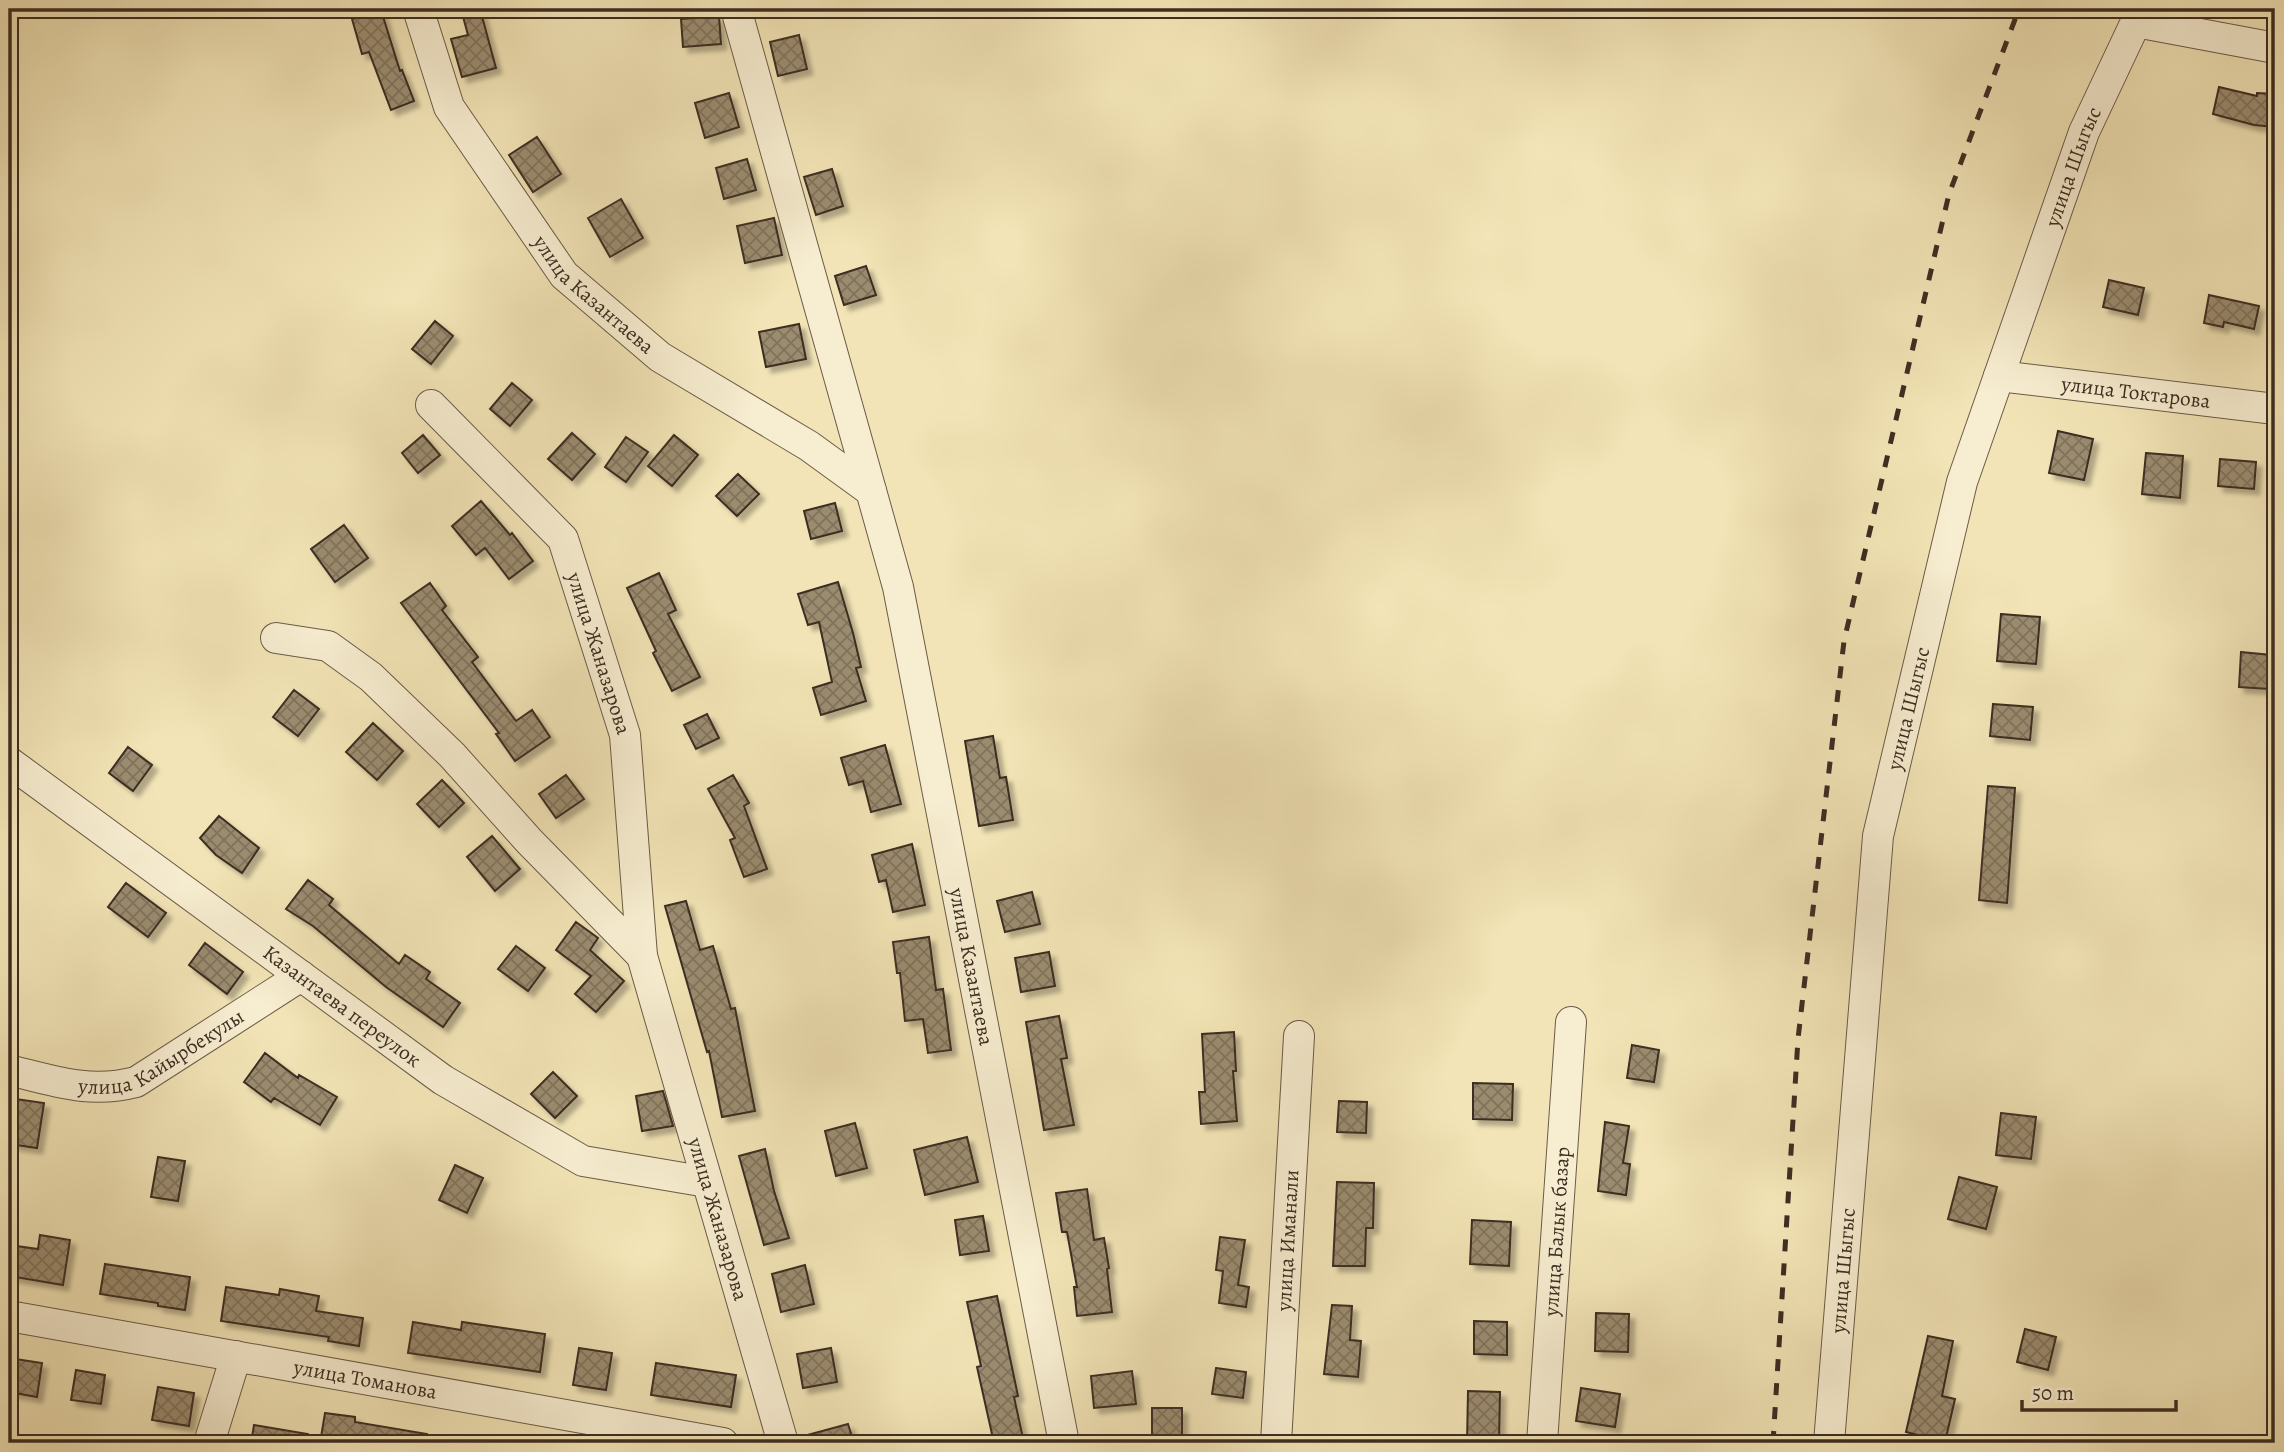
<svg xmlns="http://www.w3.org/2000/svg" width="2284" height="1452" font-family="Alegreya,serif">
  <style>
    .building { fill: url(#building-cross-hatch); stroke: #3d2d22; stroke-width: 2; filter: url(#shadow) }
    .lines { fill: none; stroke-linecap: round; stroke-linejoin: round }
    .minor-casing { stroke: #6a5b47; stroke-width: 32 }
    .minor { stroke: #f7edd0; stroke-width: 30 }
    .rail { stroke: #3d2d22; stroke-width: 5; stroke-dasharray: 12 12; stroke-linecap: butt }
    .labels { text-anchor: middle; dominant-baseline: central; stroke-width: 6; stroke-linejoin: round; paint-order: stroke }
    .street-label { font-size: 21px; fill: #3d2d22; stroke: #f7edd0 }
  </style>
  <defs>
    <pattern id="building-cross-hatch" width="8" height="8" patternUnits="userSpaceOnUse" patternTransform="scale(1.75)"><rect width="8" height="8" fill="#9b8c6f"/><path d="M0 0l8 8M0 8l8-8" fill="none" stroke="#80735b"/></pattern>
    <filter id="shadow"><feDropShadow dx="5.5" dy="5.5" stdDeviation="2" flood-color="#0004"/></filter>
  </defs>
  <rect width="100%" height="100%" fill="#f2e4b6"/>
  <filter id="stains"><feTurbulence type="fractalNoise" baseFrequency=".00286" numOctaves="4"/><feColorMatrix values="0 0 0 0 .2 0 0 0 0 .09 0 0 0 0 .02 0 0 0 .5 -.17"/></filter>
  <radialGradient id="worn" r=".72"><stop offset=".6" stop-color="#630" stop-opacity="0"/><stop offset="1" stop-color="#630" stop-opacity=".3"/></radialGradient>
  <path class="building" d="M461,9H480L496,68L462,77L451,39L468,35Z
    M381,10L400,71L402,70L414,101L391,110L369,52L362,54L352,19Z
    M719,16L721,44L683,47L681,19Z
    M799,35L807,69L778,76L770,42Z
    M2219,87L2257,96V93L2275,94V127L2254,125L2213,114Z
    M729,93L739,127L705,138L695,103Z
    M537,137L561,174L533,192L509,155Z
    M747,159L756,190L724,199L716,168Z
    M832,169L843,206L816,215L804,177Z
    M621,199L643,238L610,257L588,218Z
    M774,218L782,255L745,263L737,226Z
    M866,266L876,295L844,305L835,276Z
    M2109,280L2144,288L2138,315L2103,307Z
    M2209,295L2259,306L2254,329L2224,322L2223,327L2204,323Z
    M435,321L453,336L431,364L412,349Z
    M799,324L806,359L766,367L759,332Z
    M512,383L532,400L510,426L490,409Z
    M2058,431L2093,439L2084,480L2049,473Z
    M572,433L595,454L572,480L548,459Z
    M423,435L440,455L418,473L402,453Z
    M674,435L698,455L672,486L648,466Z
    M626,437L648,452L626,482L605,467Z
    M2146,453L2183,456L2180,498L2142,494Z
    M2220,459L2256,462L2254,489L2218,486Z
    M738,474L759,494L737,516L716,496Z
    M481,501L510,535L512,533L533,561L509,579L485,548L476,555L452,526Z
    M835,503L842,531L811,539L804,511Z
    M344,525L368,558L335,582L311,549Z
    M659,573L676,610L668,614L700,677L672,691L653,653L656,651L627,588Z
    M838,582L853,633L861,667L856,668L866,701L821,715L813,688L832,682L819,622L808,625L798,594Z
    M430,583L446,606L442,610L478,657L472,662L516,721L532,710L550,737L515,761L496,734L499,733L401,603Z
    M2001,614L2040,617L2036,664L1997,661Z
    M2241,652L2271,655L2269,689L2239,687Z
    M294,690L319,709L298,736L273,717Z
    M1993,704L2033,707L2030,740L1990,736Z
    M707,714L719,738L696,749L684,725Z
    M373,723L403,751L377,780L346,752Z
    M993,736L1000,778L1006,777L1013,820L979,826L965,741Z
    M885,745L901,804L871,812L863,781L849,785L841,758Z
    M128,747L152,765L133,791L109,773Z
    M566,775L584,799L556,818L539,794Z
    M733,775L749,803L744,806L767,869L744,877L730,840L735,838L708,789Z
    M442,780L464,803L439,827L417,804Z
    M1988,786L2015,788L2007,903L1979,900Z
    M219,816L259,848L242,873L216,855L200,838Z
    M492,836L520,869L495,891L467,857Z
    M912,844L925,905L893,912L886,880L879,882L872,855Z
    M308,880L333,899L329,905L399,964L405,955L430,972L426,979L460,1003L443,1027L386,987L313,926L286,909Z
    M126,883L166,913L148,937L108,907Z
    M1032,892L1040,924L1005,932L997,901Z
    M686,901L700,950L713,946L731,1009L735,1008L755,1111L722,1117L709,1051L707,1052L665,906Z
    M576,922L598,938L590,950L624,981L596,1012L575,994L591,976L556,950Z
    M929,937L936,990L943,989L951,1050L928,1053L923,1019L905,1021L900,973H897L893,942Z
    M205,943L243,972L227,994L189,965Z
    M516,946L545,968L528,991L498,969Z
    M1049,952L1055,986L1021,992L1015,958Z
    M1059,1016L1067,1058L1061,1059L1074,1125L1044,1130L1026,1022Z
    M1234,1032L1236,1071H1233L1237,1121L1201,1124L1199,1092H1205L1202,1034Z
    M1632,1045L1659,1050L1654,1082L1627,1078Z
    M265,1053L298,1078L299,1075L337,1097L320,1125L274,1098L271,1102L244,1082Z
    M553,1072L577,1096L555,1118L531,1094Z
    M1473,1083L1513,1084L1512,1120L1473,1119Z
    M663,1091L673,1126L642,1131L636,1096Z
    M9,1098L44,1103L37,1148L9,1144Z
    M1339,1101L1367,1102L1366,1133L1337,1132Z
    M2001,1113L2036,1117L2031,1159L1996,1155Z
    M1605,1122L1629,1126L1623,1163L1630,1164L1626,1195L1598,1191Z
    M855,1123L867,1168L836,1176L825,1131Z
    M967,1137L978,1182L925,1195L914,1150Z
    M765,1149L774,1191L789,1238L764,1245L739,1156Z
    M158,1157L185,1161L178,1201L151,1197Z
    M455,1165L483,1178L467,1213L439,1200Z
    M1959,1177L1997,1187L1986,1229L1948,1219Z
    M1337,1182L1374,1183L1373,1228H1366L1365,1266H1333Z
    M1087,1189L1094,1240L1104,1238L1109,1268L1107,1269L1112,1312L1077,1316L1074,1287H1077L1067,1232H1062L1056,1193Z
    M983,1216L989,1251L960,1255L955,1220Z
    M1472,1220L1511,1222L1509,1266L1470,1264Z
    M40,1235L70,1240L63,1285L9,1276V1245L38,1249Z
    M1220,1237L1245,1240L1238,1285L1249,1287L1246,1307L1219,1303L1223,1271L1216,1270Z
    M105,1264L190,1277L185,1310L158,1306V1303L100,1294Z
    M805,1265L814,1304L781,1312L772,1274Z
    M226,1287L279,1295L280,1289L319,1296L316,1311L363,1318L359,1346L328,1341L329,1337L221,1321Z
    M997,1296L1018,1396L1014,1397L1024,1443H994L977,1367L981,1366L967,1302Z
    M1332,1305L1352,1306L1350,1340L1361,1341L1358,1377L1324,1374Z
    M1596,1313L1629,1314L1628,1352L1595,1351Z
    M1474,1321L1507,1322V1355L1474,1354Z
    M413,1322L461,1330L462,1322L545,1334L540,1372L408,1353Z
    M2025,1329L2056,1337L2048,1370L2017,1362Z
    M1928,1336L1953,1341L1942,1396L1955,1399L1945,1442L1906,1432Z
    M579,1348L612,1353L606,1390L573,1385Z
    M831,1348L837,1382L803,1388L797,1354Z
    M9,1358L42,1363L37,1397L9,1392Z
    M656,1363L736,1375L731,1407L651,1395Z
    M1216,1368L1246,1372L1243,1398L1212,1394Z
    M76,1370L105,1375L101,1404L71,1400Z
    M1132,1371L1136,1404L1094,1408L1091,1376Z
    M158,1387L194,1393L189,1426L152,1420Z
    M1581,1388L1620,1394L1615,1427L1576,1421Z
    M1468,1391L1500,1392L1499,1443H1467Z
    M1152,1408H1182V1443H1152Z
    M325,1413L355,1417V1422L427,1434L426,1443H320Z
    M848,1424L854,1443H800V1437Z
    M254,1425L308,1434V1443H251Z"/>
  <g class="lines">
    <defs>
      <g id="minor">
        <path id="s1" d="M418,9L449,107L564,275L660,357L809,446L871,491"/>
        <path id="s2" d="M736,9L898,587L1064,1443"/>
        <path d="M2136,22L2275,48"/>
        <path id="s3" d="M1999,376L2275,409"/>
        <path id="s4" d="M431,405L563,539L625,735L642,956L783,1443"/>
        <path d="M276,638L328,646L371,677L452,755L529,841L642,956"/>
        <path id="s5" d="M9,762L443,1080L583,1161L707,1182"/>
        <path id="s6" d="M9,1070C54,1081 90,1094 136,1082L301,976"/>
        <path id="s7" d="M9,1316L723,1443"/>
        <path d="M209,1443L236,1356"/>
        <path id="s8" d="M1276,1443L1299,1036"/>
        <path id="s9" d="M1542,1443L1571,1022"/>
        <path id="s10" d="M1829,1443L1878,836L1962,482L2084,132L2142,9"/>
      </g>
    </defs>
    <use href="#minor" class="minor-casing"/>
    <use href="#minor" class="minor"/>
    <path class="rail" d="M1773,1443L1798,1039L1844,641L1949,194L2019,9"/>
  </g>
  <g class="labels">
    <g class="street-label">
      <text stroke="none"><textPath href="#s10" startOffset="1307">улица Шыгыс</textPath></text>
      <text stroke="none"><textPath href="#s1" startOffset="341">улица Казантаева</textPath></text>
      <text stroke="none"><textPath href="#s3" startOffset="138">улица Токтарова</textPath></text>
      <text stroke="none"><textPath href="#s4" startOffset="308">улица Жаназарова</textPath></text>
      <text stroke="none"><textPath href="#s10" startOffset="740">улица Шыгыс</textPath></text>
      <text stroke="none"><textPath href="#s2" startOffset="987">улица Казантаева</textPath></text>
      <text stroke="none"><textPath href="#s5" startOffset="413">Казантаева переулок</textPath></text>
      <text stroke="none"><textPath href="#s6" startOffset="163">улица Кайырбекулы</textPath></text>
      <text stroke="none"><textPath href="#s4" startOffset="889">улица Жаназарова</textPath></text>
      <text stroke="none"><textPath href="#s9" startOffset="212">улица Балык базар</textPath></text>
      <text stroke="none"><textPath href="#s8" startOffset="203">улица Иманали</textPath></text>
      <text stroke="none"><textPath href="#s10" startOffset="173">улица Шыгыс</textPath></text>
      <text stroke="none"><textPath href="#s7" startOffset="362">улица Томанова</textPath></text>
    </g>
  </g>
  <rect width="2284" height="1452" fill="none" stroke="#f2e4b6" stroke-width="35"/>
  <rect x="10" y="10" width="2263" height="1431" fill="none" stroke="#3d2d22" stroke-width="3.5"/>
  <rect x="18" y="18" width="2249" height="1417" fill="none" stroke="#3d2d22" stroke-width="2"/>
  <path d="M2022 1400v10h154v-10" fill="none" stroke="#3d2d22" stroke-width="3.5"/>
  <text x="2032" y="1400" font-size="21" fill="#3d2d22" stroke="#f7edd0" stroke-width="5" paint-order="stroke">50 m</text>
  <rect width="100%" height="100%" filter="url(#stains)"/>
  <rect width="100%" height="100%" fill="url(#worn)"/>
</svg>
